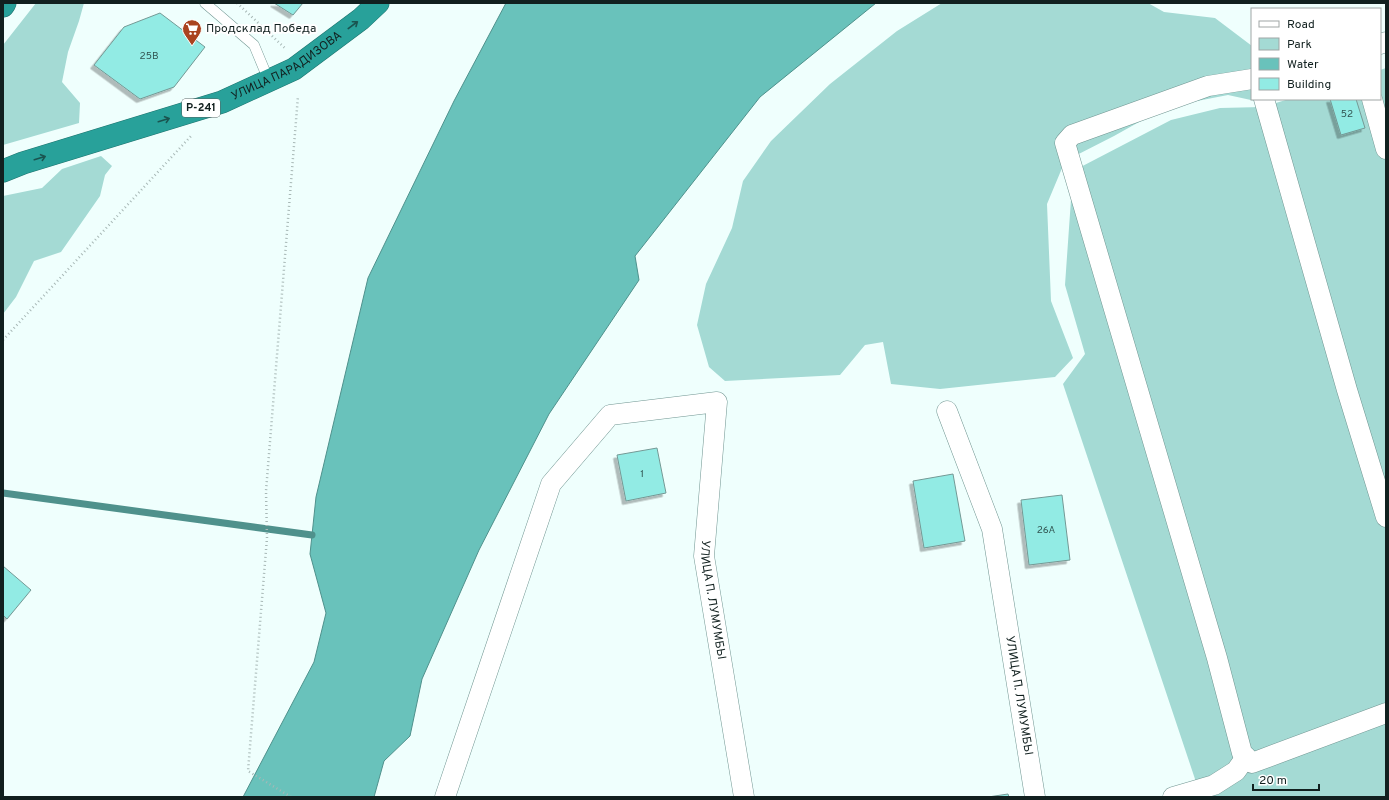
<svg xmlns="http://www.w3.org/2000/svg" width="1389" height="800" font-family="Overpass,sans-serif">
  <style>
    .green { fill: #a4dad4 }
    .water { fill: #69c2bb; stroke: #4f918c }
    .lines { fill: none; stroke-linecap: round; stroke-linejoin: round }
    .stream { stroke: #4f918c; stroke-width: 7 }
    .building { fill: #92ebe4; stroke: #749995; filter: url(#shadow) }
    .lane-casing { stroke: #719692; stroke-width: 11 }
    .street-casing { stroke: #719692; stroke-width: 21 }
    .highway-casing { stroke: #20746f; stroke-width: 23 }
    .path { stroke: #a8b8b6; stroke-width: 2.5; stroke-dasharray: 1 3; stroke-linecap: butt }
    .lane { stroke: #fff; stroke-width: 10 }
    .street { stroke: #fff; stroke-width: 20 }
    .highway { stroke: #28a19a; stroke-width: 22 }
    .oneway { stroke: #1a5450 }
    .labels { text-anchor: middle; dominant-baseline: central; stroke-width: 4; stroke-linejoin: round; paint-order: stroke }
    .number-label { font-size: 10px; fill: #315350 }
    .shield { fill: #fff; stroke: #586362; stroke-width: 1 }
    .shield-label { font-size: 11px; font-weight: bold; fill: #11201f }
    .poi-label { font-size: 12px; fill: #11201f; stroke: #fff; text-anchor: start }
    .street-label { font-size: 12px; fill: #11201f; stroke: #fff }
  </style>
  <defs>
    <filter id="shadow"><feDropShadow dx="-3.5" dy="3.5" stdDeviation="0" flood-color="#0004"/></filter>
  </defs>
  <rect width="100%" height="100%" fill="#effffd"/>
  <path class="green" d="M36,3H84L79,21L68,52L62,82L80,103L79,123L3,145V45Z
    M942,3H1148L1164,12L1215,18L1252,46V99H1262L1260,102L1228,95L1166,107L1114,136L1065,161L1047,204L1051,301L1073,358L1055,377L940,389L891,384L883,342L865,345L840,375L725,381L709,367L697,325L706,284L732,228L743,181L771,141L830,84L897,31Z
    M1386,68V797H1201L1063,384L1085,354L1065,285L1073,171L1171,120L1220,108L1262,107L1289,99H1380V70Z
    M101,156L112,166L105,175L100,196L61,252L34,261L16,297L3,314V196L42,188L62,169Z"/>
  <path class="water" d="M506,3H876L760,97L635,256L639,280L549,414L479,550L422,679L410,736L384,761L374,797H243L314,662L326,613L310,554L316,497L368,278L454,101Z"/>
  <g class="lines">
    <path class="stream" d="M3,493L312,535"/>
  </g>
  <path class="building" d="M274,3H303L293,15Z
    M160,13L205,47L174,87L140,99L94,65L124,27Z
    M1330,99H1356L1365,128L1341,135Z
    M657,448L666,493L626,501L617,455Z
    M953,474L965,541L924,548L913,481Z
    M1062,495L1070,560L1029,565L1021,500Z
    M3,566L31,590L7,619L3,615Z
    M1008,794L1009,797H988Z"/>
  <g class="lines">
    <defs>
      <path id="lane" d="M205,3L254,45L269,81"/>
      <g id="street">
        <path d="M1380,44L1386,42"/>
        <path d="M1252,79L1208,86L1072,135L1065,143L1217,658L1242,753L1252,763L1386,713"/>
        <path d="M1264,99L1347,390L1386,517"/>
        <path d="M1372,99L1386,149"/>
        <path id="s1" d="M947,411L992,529L1035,797"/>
        <path id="s2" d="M445,797L551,484L610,415L717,402L704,556L744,797"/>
        <path d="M1173,797L1214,785L1236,771L1246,757"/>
      </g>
      <g id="highway">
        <path d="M3,6L5,3"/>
        <path id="s3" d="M3,171L23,163L222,102L294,69L361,19L378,3"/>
      </g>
    </defs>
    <use href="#lane" class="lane-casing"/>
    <use href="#street" class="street-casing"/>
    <use href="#highway" class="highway-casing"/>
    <path class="path" d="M237,3L286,49
      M3,340L191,136
      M291,797L248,771L267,538L266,491L298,96"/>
    <use href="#lane" class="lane"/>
    <use href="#street" class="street"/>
    <use href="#highway" class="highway"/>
  </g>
  <defs><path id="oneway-shaft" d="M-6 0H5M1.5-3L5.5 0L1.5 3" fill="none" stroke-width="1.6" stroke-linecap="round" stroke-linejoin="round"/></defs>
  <g class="oneway">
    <use href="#oneway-shaft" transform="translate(353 25) rotate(-37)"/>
    <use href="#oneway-shaft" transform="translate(164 120) rotate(-17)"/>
    <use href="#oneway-shaft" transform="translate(40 158) rotate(-17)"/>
  </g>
  <defs>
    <symbol id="supermarket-pin" viewBox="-11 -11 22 30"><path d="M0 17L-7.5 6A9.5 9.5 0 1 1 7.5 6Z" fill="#aa431f" stroke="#fff"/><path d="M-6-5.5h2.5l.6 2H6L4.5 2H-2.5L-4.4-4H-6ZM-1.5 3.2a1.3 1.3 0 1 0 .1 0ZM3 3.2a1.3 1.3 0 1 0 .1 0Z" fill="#fff"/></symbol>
  </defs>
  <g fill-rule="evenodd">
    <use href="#supermarket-pin" x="181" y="18" width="22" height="30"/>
  </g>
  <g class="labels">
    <g class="number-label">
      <text x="149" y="56">25В</text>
      <text x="1347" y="114">52</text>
      <text x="642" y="474">1</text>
      <text x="1046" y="530">26А</text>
    </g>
    <rect class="shield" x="182" y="99" width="38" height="18" rx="3"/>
    <g class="shield-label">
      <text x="201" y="108">Р-241</text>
    </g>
    <g class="poi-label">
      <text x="206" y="29">Продсклад Победа</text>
    </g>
    <g class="street-label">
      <text stroke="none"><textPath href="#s3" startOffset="304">УЛИЦА ПАРАДИЗОВА</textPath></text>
      <text stroke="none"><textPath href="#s2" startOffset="728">УЛИЦА П. ЛУМУМБЫ</textPath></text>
      <text stroke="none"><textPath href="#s1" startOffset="295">УЛИЦА П. ЛУМУМБЫ</textPath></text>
    </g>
  </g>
  <rect width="1389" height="800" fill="none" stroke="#11201f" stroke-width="8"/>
  <rect x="1251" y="8" width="130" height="92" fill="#ffffff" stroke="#a0a6a5"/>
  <rect x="1259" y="21" width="20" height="6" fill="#ffffff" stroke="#a0a6a5"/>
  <text x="1287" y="28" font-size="12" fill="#11201f">Road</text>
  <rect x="1259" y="38" width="20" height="12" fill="#a4dad4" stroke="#a0a6a5"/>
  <text x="1287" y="48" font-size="12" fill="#11201f">Park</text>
  <rect x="1259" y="58" width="20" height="12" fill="#69c2bb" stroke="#a0a6a5"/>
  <text x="1287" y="68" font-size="12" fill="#11201f">Water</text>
  <rect x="1259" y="78" width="20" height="12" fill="#92ebe4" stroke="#a0a6a5"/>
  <text x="1287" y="88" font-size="12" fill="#11201f">Building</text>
  <path d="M1253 784v6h66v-6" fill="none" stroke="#11201f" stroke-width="2"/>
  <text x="1259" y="784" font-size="12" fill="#11201f" stroke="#ffffff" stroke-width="3" paint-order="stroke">20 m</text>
</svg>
